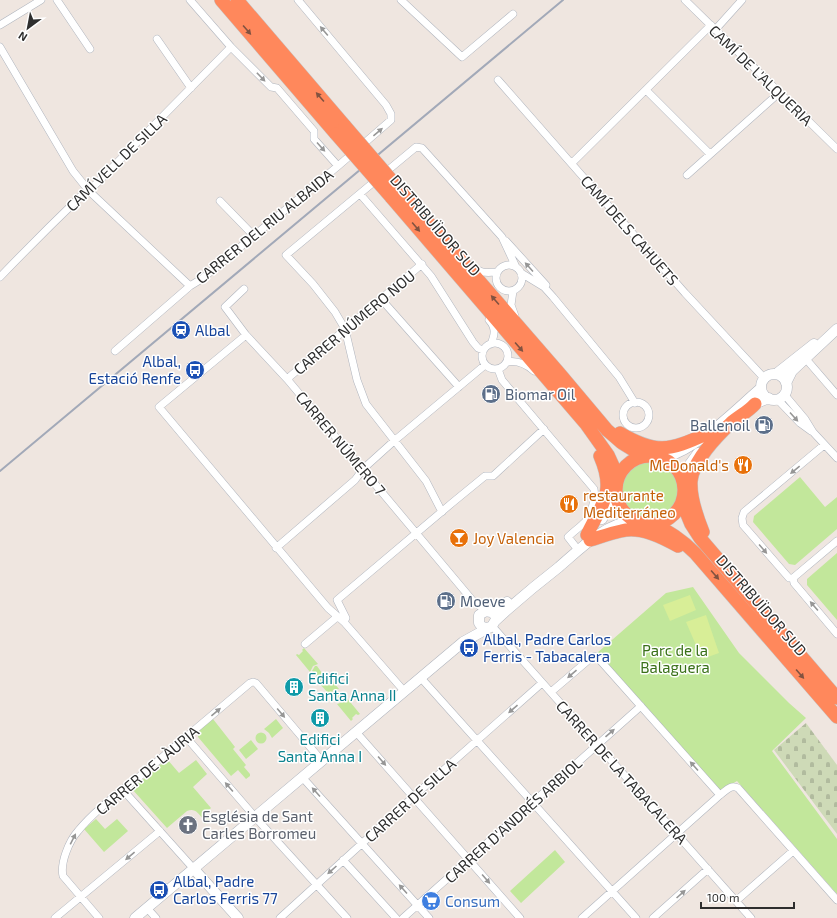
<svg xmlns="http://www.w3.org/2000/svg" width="837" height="918" font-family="'Exo 2',sans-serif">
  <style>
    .green { fill: #c2e79b }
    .cemetery { fill: url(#cemetery-stones) }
    .pitch { fill: #d8ee97 }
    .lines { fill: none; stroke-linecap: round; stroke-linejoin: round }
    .street-casing { stroke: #b0b5be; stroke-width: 8 }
    .secondary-casing { stroke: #b0b5be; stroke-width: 11 }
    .highway-casing { stroke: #c4c4c4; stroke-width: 14 }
    .street { stroke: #fff; stroke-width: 7 }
    .secondary { stroke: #fff; stroke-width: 10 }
    .highway { stroke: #ff885c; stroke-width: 13 }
    .rail { stroke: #a2a9b8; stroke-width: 2 }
    .highway-bridge-casing { stroke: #c4c4c4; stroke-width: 14; stroke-linecap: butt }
    .highway-bridge { stroke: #ff885c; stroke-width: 13 }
    .oneway { fill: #825240 }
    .oneway2 { fill: #969696 }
    .labels { text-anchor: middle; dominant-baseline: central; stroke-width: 3; stroke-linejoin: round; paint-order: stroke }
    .street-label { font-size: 15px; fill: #2e2e2e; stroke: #fff }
    .transit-label { font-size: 15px; fill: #164399; stroke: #fff; text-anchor: start }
    .service-label { font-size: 15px; fill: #4e5e75; stroke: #fff; text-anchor: start }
    .food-label { font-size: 15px; fill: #c56008; stroke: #fff; text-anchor: start }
    .park-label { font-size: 15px; fill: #397018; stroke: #fff }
    .culture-label { font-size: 15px; fill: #0d838f; stroke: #fff; text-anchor: start }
    .worship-label { font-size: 15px; fill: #5b616d; stroke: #fff; text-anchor: start }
    .shop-label { font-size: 15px; fill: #366cbe; stroke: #fff; text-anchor: start }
  </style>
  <defs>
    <pattern id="cemetery-stones" width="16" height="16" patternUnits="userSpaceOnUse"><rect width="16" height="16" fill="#cedab7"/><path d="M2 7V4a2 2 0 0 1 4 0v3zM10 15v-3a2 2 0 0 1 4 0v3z" fill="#b1bb9e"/></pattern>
  </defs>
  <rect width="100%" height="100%" fill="#efe6e0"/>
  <path class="green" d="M620 490a29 29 0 1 1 58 0a29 29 0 1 1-58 0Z
    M800,477L825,507L837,497V529L795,565L789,564L753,522L754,516Z
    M837,553V620L807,585V579Z
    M693,587L739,653L789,703L806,718L772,751L837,839V894L737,781L720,791L597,653L666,593Z
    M304,648L318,664L313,666L310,672L296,655L297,654L299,655L303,651L302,650Z
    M315,666H317L322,673L321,676L318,677L312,671Z
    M325,672L339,689L333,690L331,696L316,680L322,678Z
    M338,691L343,698L340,702H338L333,695L334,692Z
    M346,697L360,714L358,715L356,714L352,718L353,719L351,721L337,704L343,702Z
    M213,719L235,747L233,749L246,765L244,767L250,774V776L246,779L238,770L231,776L198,737V731Z
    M276,719L283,728L272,738L269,733L264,729Z
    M255.5 738a5.5 5.5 0 1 1 11 0a5.5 5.5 0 1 1-11 0Z
    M251,740L258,749L246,759L239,750Z
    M167,759L179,773L196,760L207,774L193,787L211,808L205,814L210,820L205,824L203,822V819C198,813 195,808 187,811L167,828L132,789Z
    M96,819L105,829L117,819L128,831L104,852L84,829Z
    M555,850L565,862L521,903L510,891Z"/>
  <path class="cemetery" d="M806,723L837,765V834L774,750Z"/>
  <path class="pitch" d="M690,595L696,610L670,621L663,605Z
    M706,615L719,653L702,659L686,622Z"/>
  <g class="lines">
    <defs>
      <path id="street" d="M57,0L90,49
        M190,0L231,47L271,87L277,88L314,131V139L338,166
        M401,0L462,57L513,14
        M685,0L837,149
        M0,25L41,0
        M715,30L742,0
        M157,39L191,88
        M0,47L73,171L89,191L190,286
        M498,80L685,293L764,378
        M646,90L710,154
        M572,163L711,25
        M687,175L779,93
        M360,194L431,276L473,342L478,348L483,350
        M220,201L254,236
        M506,241L546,285
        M496 278a13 13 0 1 1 26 0a13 13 0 1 1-26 0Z
        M472,265C480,274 487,273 497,272
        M521,273L544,287L553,297L619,377L635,403
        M0,277C26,250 53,223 80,197C85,192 92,188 97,183L231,47
        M244,289L225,307L246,335L287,379L473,601L486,611
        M513,291L511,305L515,316
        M381,299L459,387
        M489,320C496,328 495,334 491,344
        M246,335L159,407L328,608L344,622L404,691
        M482 356a13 13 0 1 1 26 0a13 13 0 1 1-26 0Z
        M115,351L190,286L203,278L338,166L391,120V114L386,105L298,0
        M806,359L837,395
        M507,362C518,360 526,364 534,371
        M498,369L502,380L594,489C596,499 591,514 585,522C580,527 573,532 568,537L575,546
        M287,379L422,264
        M784,394L805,419L813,432L837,458
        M777,399L800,423L811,431
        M623 415a13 13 0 1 1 26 0a13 13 0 1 1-26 0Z
        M442,512L426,481L366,404L357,380L345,329L335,312L313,284L286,255L416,147L422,148L502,237L516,267
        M276,548L355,480L363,469L394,441L485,365
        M793,578H789L743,525L742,518L744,512L824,445
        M793,578L794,583L837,634
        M793,578L837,541
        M344,622L346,618L337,600L452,503L485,476H493L544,429
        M492,626L751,918
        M305,644L337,617
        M421,678L636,918
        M551,692L592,657L595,656L598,658L720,795
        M356,732L520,918
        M186,737L255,817L347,918
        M302,777L429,918
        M123,790L193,868
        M343,860L396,918
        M736,901L793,851
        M147,908L156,918
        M55,918L160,831
        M99,918L63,876C60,863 69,841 78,831C94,811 120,792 140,776C177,745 213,714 250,683L253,682L256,683L322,761
        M280,918L413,797L542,683
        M403,918L641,706
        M582,918L720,795C726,791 730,784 738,788L837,900
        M653,918L708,869"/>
      <path id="secondary" d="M776,374L814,344
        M761 387a13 13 0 1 1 26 0a13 13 0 1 1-26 0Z
        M786,383L792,371L837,329
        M749,406L769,398
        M664,458C700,447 732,413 761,388
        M683,481L690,464L698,453
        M602,519L615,492
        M489,611L498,609L507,602
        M487,628L482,627L479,623V615L486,611L491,612L494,614
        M193,868L238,918
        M135,918L463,642L492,626L495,621L507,610C524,595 541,581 559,567C581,548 603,525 634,520"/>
      <path id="highway" d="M221,0L336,134
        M237,0L345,126
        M400,190L560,374L607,430L622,443L635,451L648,455
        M391,197L586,424L608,455L618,477
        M620,433C656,454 669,451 706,434
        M616 490a34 34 0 1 1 68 0a34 34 0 1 1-68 0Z
        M682,502L691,524L700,538L837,698
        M653,524C669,531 682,540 695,553L837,717
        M703,532C697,517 690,498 691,481C693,461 717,436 731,423C739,416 748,412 755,404
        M587,535C602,503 616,493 600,456
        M590,540C600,537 611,533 621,531C640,526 662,537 678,546"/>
    </defs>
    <use href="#street" class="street-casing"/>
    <use href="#secondary" class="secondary-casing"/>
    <use href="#highway" class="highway-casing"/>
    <use href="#street" class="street"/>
    <use href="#secondary" class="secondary"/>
    <use href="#highway" class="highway"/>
    <path class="rail" d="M0,471L563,0"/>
    <defs>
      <path id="highway-bridge" d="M345,126L400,190
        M336,134L391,197"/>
    </defs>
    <use href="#highway-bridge" class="highway-bridge-casing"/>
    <use href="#highway-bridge" class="highway-bridge"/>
  </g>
  <defs><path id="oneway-solid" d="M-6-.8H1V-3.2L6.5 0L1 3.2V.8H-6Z"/></defs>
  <g class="oneway">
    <use href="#oneway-solid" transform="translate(247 30) rotate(49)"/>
    <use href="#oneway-solid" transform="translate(320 97) rotate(-131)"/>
    <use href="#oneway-solid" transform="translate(416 227) rotate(50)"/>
    <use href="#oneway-solid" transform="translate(495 300) rotate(-131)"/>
    <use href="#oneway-solid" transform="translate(519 347) rotate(49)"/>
    <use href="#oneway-solid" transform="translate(715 575) rotate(49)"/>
    <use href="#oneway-solid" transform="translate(800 674) rotate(49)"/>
  </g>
  <g class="oneway2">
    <use href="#oneway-solid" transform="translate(324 31) rotate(-130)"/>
    <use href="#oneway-solid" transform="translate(261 77) rotate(46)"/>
    <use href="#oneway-solid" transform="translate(378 132) rotate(-40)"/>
    <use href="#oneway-solid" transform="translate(321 147) rotate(48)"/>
    <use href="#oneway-solid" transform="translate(529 267) rotate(-132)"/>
    <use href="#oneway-solid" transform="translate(794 417) rotate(48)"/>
    <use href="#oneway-solid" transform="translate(795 470) rotate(141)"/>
    <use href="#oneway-solid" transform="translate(763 549) rotate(49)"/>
    <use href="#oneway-solid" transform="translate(814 606) rotate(-131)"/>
    <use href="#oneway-solid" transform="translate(572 674) rotate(139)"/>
    <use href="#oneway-solid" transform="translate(513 709) rotate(139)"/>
    <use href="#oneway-solid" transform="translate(216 712) rotate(-40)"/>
    <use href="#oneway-solid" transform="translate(281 713) rotate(50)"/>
    <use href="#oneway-solid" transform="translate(610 733) rotate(-41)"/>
    <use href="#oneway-solid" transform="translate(382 761) rotate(49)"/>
    <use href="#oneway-solid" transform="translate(694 766) rotate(-132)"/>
    <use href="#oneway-solid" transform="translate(229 787) rotate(-131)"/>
    <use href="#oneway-solid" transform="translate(316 792) rotate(-132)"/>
    <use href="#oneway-solid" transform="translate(73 839) rotate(-63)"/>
    <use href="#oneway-solid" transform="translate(130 856) rotate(140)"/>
    <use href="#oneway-solid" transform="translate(332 870) rotate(138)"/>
    <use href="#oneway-solid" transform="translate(486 879) rotate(49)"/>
    <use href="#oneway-solid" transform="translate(403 889) rotate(-132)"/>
    <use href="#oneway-solid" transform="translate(681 894) rotate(-42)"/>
  </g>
  <defs>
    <symbol id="station-disc" viewBox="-11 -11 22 22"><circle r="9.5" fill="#1a4fb4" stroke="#fff"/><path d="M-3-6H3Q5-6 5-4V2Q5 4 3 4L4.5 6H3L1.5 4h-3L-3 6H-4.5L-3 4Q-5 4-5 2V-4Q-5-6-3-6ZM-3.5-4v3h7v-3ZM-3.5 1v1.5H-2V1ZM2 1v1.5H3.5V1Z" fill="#fff"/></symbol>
    <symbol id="bus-disc" viewBox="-11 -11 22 22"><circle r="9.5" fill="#1a4fb4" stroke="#fff"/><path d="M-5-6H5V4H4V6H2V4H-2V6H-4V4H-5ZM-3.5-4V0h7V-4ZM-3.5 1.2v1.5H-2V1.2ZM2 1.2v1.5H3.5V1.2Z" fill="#fff"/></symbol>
    <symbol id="fuel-disc" viewBox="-11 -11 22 22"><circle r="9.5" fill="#5c6f8a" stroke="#fff"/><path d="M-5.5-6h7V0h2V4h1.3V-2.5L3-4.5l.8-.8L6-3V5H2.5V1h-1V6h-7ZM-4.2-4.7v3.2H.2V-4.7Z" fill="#fff"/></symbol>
    <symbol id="restaurant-disc" viewBox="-11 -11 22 22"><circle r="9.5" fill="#e8710a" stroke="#fff"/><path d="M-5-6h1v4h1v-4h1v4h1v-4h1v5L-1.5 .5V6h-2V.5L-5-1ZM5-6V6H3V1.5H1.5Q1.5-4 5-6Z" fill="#fff"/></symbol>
    <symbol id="bar-disc" viewBox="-11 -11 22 22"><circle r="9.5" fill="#e8710a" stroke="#fff"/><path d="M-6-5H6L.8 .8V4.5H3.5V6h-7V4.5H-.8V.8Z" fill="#fff"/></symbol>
    <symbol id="building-disc" viewBox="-11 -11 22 22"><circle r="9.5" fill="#0f9aa8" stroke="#fff"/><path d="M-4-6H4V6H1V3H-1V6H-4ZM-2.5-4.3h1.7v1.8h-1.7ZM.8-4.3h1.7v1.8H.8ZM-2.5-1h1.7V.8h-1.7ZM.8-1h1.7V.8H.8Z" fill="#fff"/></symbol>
    <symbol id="church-disc" viewBox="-11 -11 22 22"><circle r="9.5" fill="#6b7280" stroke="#fff"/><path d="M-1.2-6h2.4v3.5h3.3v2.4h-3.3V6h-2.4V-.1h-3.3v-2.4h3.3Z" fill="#fff"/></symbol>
    <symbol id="supermarket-disc" viewBox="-11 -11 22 22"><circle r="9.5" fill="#3f7fe0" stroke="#fff"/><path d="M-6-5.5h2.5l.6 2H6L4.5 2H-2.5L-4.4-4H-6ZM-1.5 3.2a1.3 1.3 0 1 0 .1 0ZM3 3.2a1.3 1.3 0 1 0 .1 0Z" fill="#fff"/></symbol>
  </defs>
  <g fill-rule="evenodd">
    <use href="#station-disc" x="170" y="319" width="22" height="22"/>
    <use href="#bus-disc" x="184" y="359" width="22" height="22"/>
    <use href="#fuel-disc" x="480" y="383" width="22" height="22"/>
    <use href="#fuel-disc" x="753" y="414" width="22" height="22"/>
    <use href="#restaurant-disc" x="732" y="454" width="22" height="22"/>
    <use href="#restaurant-disc" x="558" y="493" width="22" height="22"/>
    <use href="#bar-disc" x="448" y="527" width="22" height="22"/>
    <use href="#fuel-disc" x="435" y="590" width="22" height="22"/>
    <use href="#bus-disc" x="458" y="637" width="22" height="22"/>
    <use href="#building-disc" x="283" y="676" width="22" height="22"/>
    <use href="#building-disc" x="309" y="707" width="22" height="22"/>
    <use href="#church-disc" x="177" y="814" width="22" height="22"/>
    <use href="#bus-disc" x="148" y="879" width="22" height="22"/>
    <use href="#supermarket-disc" x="420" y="890" width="22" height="22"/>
  </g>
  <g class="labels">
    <g class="street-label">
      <text transform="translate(761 75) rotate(44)">CAMÍ DE L'ALQUERIA</text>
      <text transform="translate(116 162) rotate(-44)">CAMÍ VELL DE SILLA</text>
      <text transform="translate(436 225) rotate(49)">DISTRIBUÏDOR SUD</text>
      <text transform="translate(264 226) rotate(-39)">CARRER DEL RIU ALBAIDA</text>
      <text transform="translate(630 230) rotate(49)">CAMÍ DELS CAHUETS</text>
      <text transform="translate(354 322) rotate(-40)">CARRER NÚMERO NOU</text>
      <text transform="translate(341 443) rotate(50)">CARRER NÚMERO 7</text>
      <text transform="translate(762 605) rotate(49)">DISTRIBUÏDOR SUD</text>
      <text transform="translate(147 770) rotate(-40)">CARRER DE LÀURIA</text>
      <text transform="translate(622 772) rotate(48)">CARRER DE LA TABACALERA</text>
      <text transform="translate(410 800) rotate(-42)">CARRER DE SILLA</text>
      <text transform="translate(513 820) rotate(-42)">CARRER D'ANDRÉS ARBIOL</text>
    </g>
    <g class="transit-label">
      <text x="195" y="330">Albal</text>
      <text x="181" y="361" text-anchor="end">Albal,<tspan x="181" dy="17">Estació Renfe</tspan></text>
      <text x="483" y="639">Albal, Padre Carlos<tspan x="483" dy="17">Ferris - Tabacalera</tspan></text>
      <text x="173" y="881">Albal, Padre<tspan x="173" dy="17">Carlos Ferris 77</tspan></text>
    </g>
    <g class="service-label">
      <text x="505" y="394">Biomar Oil</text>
      <text x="750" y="425" text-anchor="end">Ballenoil</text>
      <text x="460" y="601">Moeve</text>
    </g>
    <g class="food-label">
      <text x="729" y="465" text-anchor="end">McDonald's</text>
      <text x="583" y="495">restaurante<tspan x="583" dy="17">Mediterráneo</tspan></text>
      <text x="473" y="538">Joy Valencia</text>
    </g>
    <g class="park-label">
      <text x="675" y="650">Parc de la<tspan x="675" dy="17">Balaguera</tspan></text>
    </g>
    <g class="culture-label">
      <text x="308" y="678">Edifici<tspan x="308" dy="17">Santa Anna II</tspan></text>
      <text x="320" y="739" text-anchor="middle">Edifici<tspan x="320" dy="17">Santa Anna I</tspan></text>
    </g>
    <g class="worship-label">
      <text x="202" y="816">Església de Sant<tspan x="202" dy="17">Carles Borromeu</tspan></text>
    </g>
    <g class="shop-label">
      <text x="445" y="901">Consum</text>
    </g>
  </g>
  <g transform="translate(28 28) rotate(212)" stroke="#ffffff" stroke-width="3" paint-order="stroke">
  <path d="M0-3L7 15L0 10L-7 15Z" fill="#2e2e2e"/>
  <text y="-6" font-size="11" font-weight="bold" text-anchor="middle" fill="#2e2e2e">N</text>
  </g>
  <path d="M701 902v6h93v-6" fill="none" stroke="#2e2e2e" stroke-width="2"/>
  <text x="707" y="902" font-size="12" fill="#2e2e2e" stroke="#ffffff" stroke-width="3" paint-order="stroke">100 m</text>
</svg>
